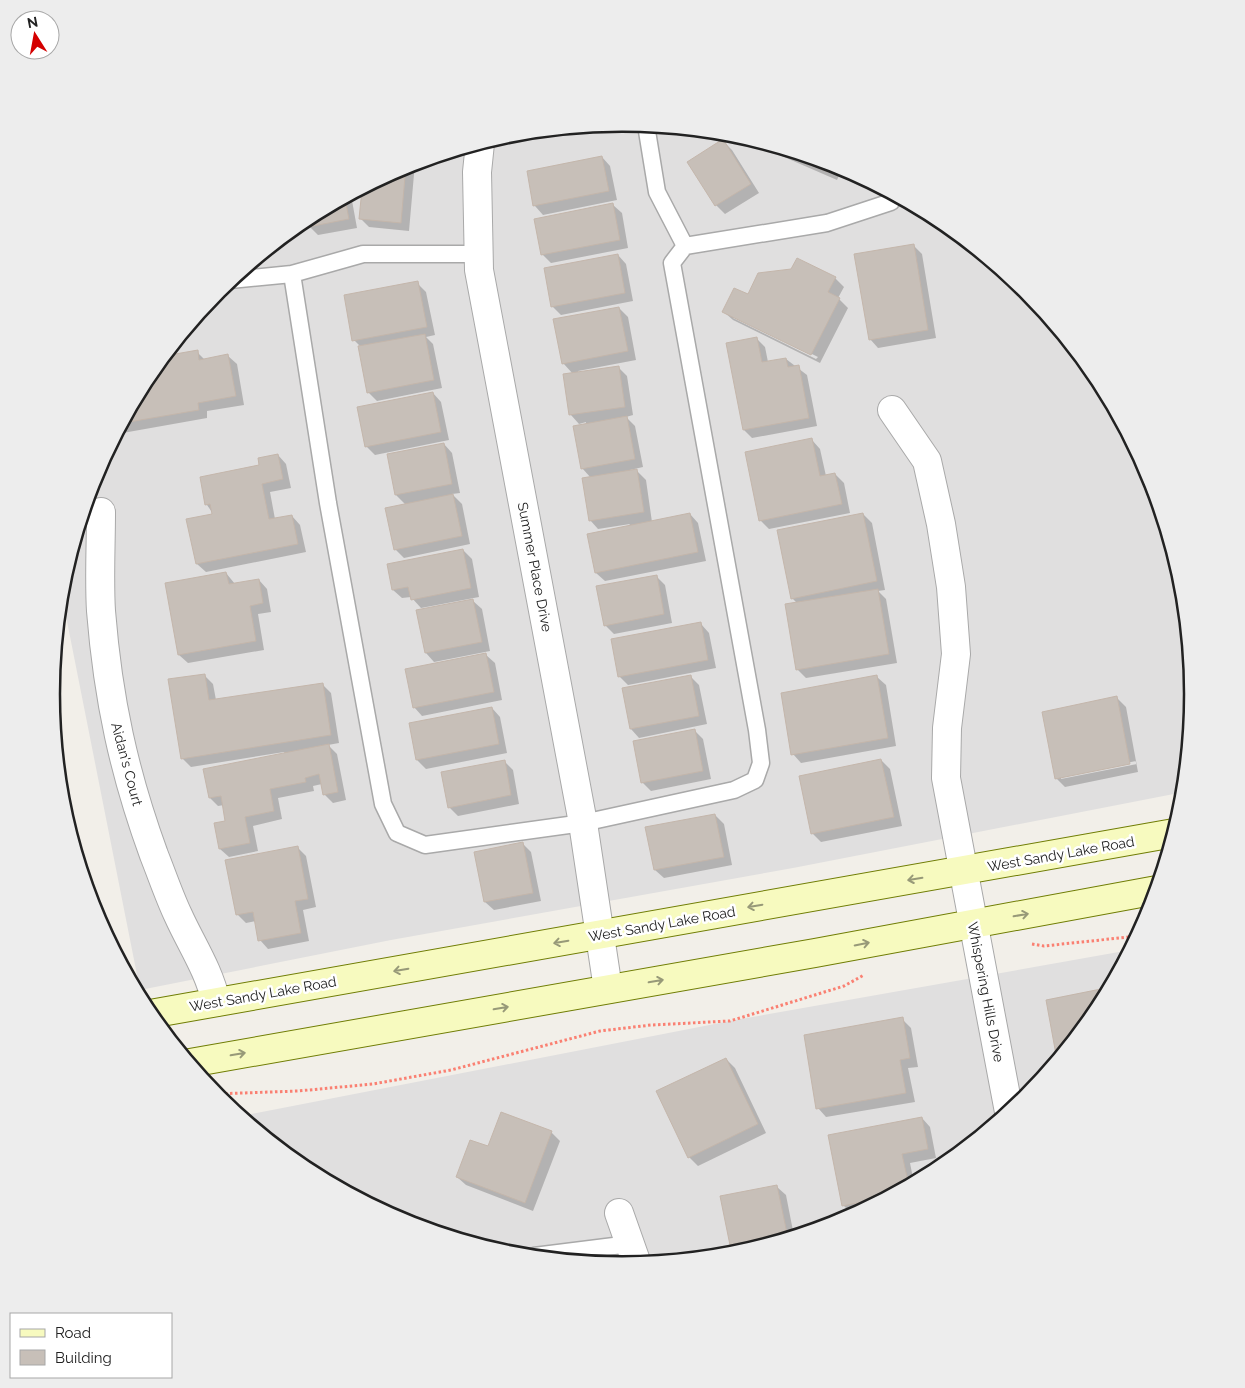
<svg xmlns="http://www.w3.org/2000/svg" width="1245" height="1388" font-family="Raleway,sans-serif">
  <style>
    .residential { fill: #e0dfdf }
    .shadow { fill: #0003; fill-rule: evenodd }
    .building { fill: #c7bfb8; stroke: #c4b6ab }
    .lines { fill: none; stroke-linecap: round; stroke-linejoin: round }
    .lane-casing { stroke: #a9a9a9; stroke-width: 19 }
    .street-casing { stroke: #a9a9a9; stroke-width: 30 }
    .secondary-casing { stroke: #707d05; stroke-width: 30 }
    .path { stroke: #fa8072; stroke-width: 3; stroke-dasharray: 2.5 2.5; stroke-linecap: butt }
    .lane { stroke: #fff; stroke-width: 16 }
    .street { stroke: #fff; stroke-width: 28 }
    .secondary { stroke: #f7fabf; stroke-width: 28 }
    .oneway { stroke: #979978 }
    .labels { text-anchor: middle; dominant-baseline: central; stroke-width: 5; stroke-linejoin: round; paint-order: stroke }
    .street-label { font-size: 14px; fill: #222; stroke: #fff }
    .rim { fill: none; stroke: #222; stroke-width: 2.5 }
  </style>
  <rect width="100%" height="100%" fill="#f2efe9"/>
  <path class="residential" d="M623,123L734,134L841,166L940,219L1027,290L1098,377L1150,476L1183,583L1194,694L1184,792L793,868L391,940L140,990L61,591L95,475L148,376L219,290L305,219L404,166L511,134Z
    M1130,950L1097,1012L1026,1098L940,1169L841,1222L734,1254L622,1265L511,1254L404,1222L305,1169L241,1116L730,1021Z"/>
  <path class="shadow" d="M723,141L732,150L759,193L725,214L716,205Z
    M759,141L841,166L843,167L837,180L768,150Z
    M602,157L610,166L617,200L543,215L535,206L528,172Z
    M415,163L409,231L369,227L361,219L364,188L404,166Z
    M351,195L357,228L318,235L309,226L308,218Z
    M613,205L622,213L628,248L551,263L542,254Z
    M913,245L922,254L936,338L878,348L870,339Z
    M618,255L626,264L633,301L561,315L552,306Z
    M835,278L844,287L838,298L848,308L820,363L733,320L724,312L748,296ZM733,315L818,357L816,359L733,318Z
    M417,283L426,292L435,335L426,337L433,344L442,388L377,401L368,392L361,347L354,340Z
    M619,308L628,317L636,360L578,371L579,373L618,367L627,376L633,415L626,417L635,426L643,467L630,470L631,472L637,471L646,480L652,522L690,514L698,523L706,561L605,581L596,573L630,524L598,529L590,520L591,478L582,468L586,422L579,424L571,415L573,374L563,363Z
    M756,338L765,347L768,362L786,359L807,375L817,426L752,438L744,430Z
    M197,352L205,360L228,356L237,364L244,405L207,411V418L117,434L148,376L163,358Z
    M433,393L441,402L449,440L375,455L366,446Z
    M812,440L820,449L826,476L835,474L844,483L850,513L769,529L760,520Z
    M444,444L452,453L460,493L452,494L462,504L470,544L404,558L395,549L406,505L396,495Z
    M278,455L286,464L291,488L270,492L275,519L292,516L300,525L306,552L206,572L197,564L214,515L207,505L201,478L260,466Z
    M863,514L872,523L885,590L878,591L886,599L897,663L806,678L797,669V603L792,598Z
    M463,550L472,559L479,597L421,608L411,597L402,598L393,590Z
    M226,573L235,584L259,580L267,589L271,612L258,614L264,650L188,663L179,655Z
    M656,576L665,585L672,623L614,634L605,625Z
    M473,601L482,609L490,651L434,662L426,653Z
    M701,624L709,633L716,668L628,685L619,676Z
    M486,655L495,663L502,700L422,716L414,707Z
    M204,675L213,684L216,700L322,684L331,693L339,743L328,745L337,754L346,800L333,803L324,794L322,784L313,786L314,791L278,798L282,819L253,826L258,851L229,857L220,849L227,822L224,805L218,806L210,798L285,754L284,752L191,767L182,758Z
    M690,676L699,685L707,724L639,738L631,729Z
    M877,677L886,685L896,746L801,763L793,754Z
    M1117,698L1126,707L1138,772L1065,787L1056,778ZM1136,761L1137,764L1061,779V776Z
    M492,708L500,717L507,753L426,769L417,760L410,724Z
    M694,730L703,739L711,779L651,791L642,782Z
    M881,760L890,769L902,826L821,842L813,834Z
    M504,761L513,770L519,804L458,816L449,807Z
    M715,815L724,824L732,865L664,878L655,870Z
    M523,844L531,852L541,901L494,910L485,902Z
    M298,848L306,856L316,907L303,910L309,941L268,949L260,940L256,921L246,923L237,914Z
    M1110,988L1097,1012L1058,1059L1047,1000Z
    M902,1019L911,1028L918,1067L908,1068L915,1102L826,1117L818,1108Z
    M726,1059L735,1068L766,1133L698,1166L689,1157Z
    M922,1118L930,1127L936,1158L910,1163L914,1183L852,1214L843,1205Z
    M551,1132L560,1141L533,1211L466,1185L457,1177L489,1148Z
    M777,1187L786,1195L794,1236L733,1254Z"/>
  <path class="building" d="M723,139L751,184L715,206L687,162Z
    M758,141L832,163L828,172Z
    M602,156L609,191L533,206L527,171Z
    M406,165L401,223L359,219L362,189Z
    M345,198L349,219L308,227L307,218Z
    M613,203L620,240L541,255L534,219Z
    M914,244L928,330L869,340L854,254Z
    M618,254L625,293L551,307L544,268Z
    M797,258L836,277L828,292L840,298L811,355L722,312L734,288L748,294L758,273L791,269Z
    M418,281L427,327L352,341L344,295Z
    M619,307L628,351L562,364L553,319Z
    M425,334L434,380L367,393L358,346Z
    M757,337L762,362L786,358L788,367L799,365L809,418L743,430L726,343Z
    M198,350L199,360L228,354L236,396L198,403L199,410L123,423L148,376L164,356Z
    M619,366L625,407L569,415L563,374Z
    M433,392L441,432L365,447L357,407Z
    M627,416L635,459L581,469L573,426Z
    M812,438L820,476L835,473L842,504L759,521L745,452Z
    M444,443L452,484L395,495L387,454Z
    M278,454L283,479L262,484L269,519L292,515L298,544L196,564L186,519L212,514L210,504L205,505L200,477L259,465L258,458Z
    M637,469L644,512L589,521L582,478Z
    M453,494L462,536L394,550L385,508Z
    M690,513L698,552L595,573L587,534Z
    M863,513L877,581L791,599L777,530Z
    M463,549L471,588L411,600L408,587L392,590L387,564Z
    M226,572L229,584L259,579L263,603L250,606L256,641L178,655L165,583Z
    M657,575L664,614L604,626L596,586Z
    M878,589L889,654L796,670L785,604Z
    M473,599L482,642L425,653L416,610Z
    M701,622L708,660L618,677L611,639Z
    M486,653L494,692L413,708L405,669Z
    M205,674L209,700L323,683L331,735L181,759L168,679Z
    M691,675L699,716L630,729L622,688Z
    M877,675L888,738L791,755L781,693Z
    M1117,696L1130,764L1055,779L1042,712Z
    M492,707L499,744L416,760L409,723Z
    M695,729L703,771L641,783L633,741Z
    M329,744L338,792L323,795L319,774L305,778L306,782L270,789L274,811L245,817L250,843L219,849L214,823L225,821L221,796L209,798L203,769Z
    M881,759L894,817L811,834L799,776Z
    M505,760L511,795L448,808L441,772Z
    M715,814L724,857L654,870L645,827Z
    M523,842L533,893L484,902L474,852Z
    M298,846L308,899L295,901L301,933L258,941L253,912L236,915L225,860Z
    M1111,987L1097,1012L1057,1060L1046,1000Z
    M903,1017L910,1058L900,1060L906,1093L816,1109L804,1035Z
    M726,1058L758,1124L688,1158L656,1091Z
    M501,1112L552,1131L525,1203L456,1177L470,1140L488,1146Z
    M922,1117L928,1149L902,1154L909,1186L887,1197L842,1206L828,1135Z
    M777,1185L788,1238L732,1255L720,1196Z"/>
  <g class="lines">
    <defs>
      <path id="lane" d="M646,125L657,192L685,246
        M292,274L328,503L383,804L397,833L425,845L583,823L734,790L755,780L761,763L757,730L672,263L685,246L827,223L891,202L895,195
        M230,280L292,274L363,254H479
        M534,1256L630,1244"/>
      <path id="street" d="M480,143L477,172L479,270L583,823L608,989
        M892,410L927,461L941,524L951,587L956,654L947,728L946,778L1009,1112
        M101,512C101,545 99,579 101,611C108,699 124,773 154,855C162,875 169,896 178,915C191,944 209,970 216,1002
        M619,1213L637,1264"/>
      <path id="secondary" d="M150,1014L1174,833
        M190,1063L815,953L1157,890"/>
    </defs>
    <use href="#lane" class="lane-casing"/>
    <use href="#street" class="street-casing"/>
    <use href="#secondary" class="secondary-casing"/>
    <path class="path" d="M1032,944L1044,946L1138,936
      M215,1094L298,1091L373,1084L451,1070L600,1031L651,1025L730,1021L844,986L864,975"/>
    <use href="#lane" class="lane"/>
    <use href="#street" class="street"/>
    <use href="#secondary" class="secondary"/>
  </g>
  <defs><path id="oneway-shaft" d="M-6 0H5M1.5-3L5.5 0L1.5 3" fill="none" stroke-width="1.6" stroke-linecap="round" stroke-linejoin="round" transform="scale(1.25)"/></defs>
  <g class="oneway">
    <use href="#oneway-shaft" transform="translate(915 879) rotate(171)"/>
    <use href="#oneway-shaft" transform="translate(755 906) rotate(170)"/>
    <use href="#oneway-shaft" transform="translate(1021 915) rotate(-10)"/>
    <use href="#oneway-shaft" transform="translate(561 942) rotate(170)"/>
    <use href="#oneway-shaft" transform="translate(862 944) rotate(-11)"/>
    <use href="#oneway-shaft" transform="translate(401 970) rotate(170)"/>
    <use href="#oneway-shaft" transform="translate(656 981) rotate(-10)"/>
    <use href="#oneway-shaft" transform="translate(501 1008) rotate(-10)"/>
    <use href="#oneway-shaft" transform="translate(238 1054) rotate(-10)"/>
  </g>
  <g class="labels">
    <g class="street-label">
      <text transform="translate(535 567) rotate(79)">Summer Place Drive</text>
      <text transform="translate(127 764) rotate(75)">Aidan's Court</text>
      <text transform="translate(1061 854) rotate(-10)">West Sandy Lake Road</text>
      <text transform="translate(662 924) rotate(-10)">West Sandy Lake Road</text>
      <text transform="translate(986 992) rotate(79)">Whispering Hills Drive</text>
      <text transform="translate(263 994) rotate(-10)">West Sandy Lake Road</text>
    </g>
  </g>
  <path d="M0 0H1245V1388H0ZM60 694a562 562 0 1 1 1124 0a562 562 0 1 1-1124 0Z" fill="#ededed" fill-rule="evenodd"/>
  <path class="rim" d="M60 694a562 562 0 1 1 1124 0a562 562 0 1 1-1124 0Z"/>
  <rect x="10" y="1313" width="162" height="65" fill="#ffffff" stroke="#a7a7a7"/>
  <rect x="20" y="1329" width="25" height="8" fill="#f7fabf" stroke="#a7a7a7"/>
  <text x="55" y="1338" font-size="15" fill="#222222">Road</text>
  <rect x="20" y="1350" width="25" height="15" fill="#c7bfb8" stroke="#a7a7a7"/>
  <text x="55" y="1363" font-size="15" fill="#222222">Building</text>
  <g transform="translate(35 35) rotate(349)"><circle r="24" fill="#ffffff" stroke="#a7a7a7"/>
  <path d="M0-4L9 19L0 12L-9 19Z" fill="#d40000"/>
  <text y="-8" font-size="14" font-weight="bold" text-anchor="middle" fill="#222222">N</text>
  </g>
</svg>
